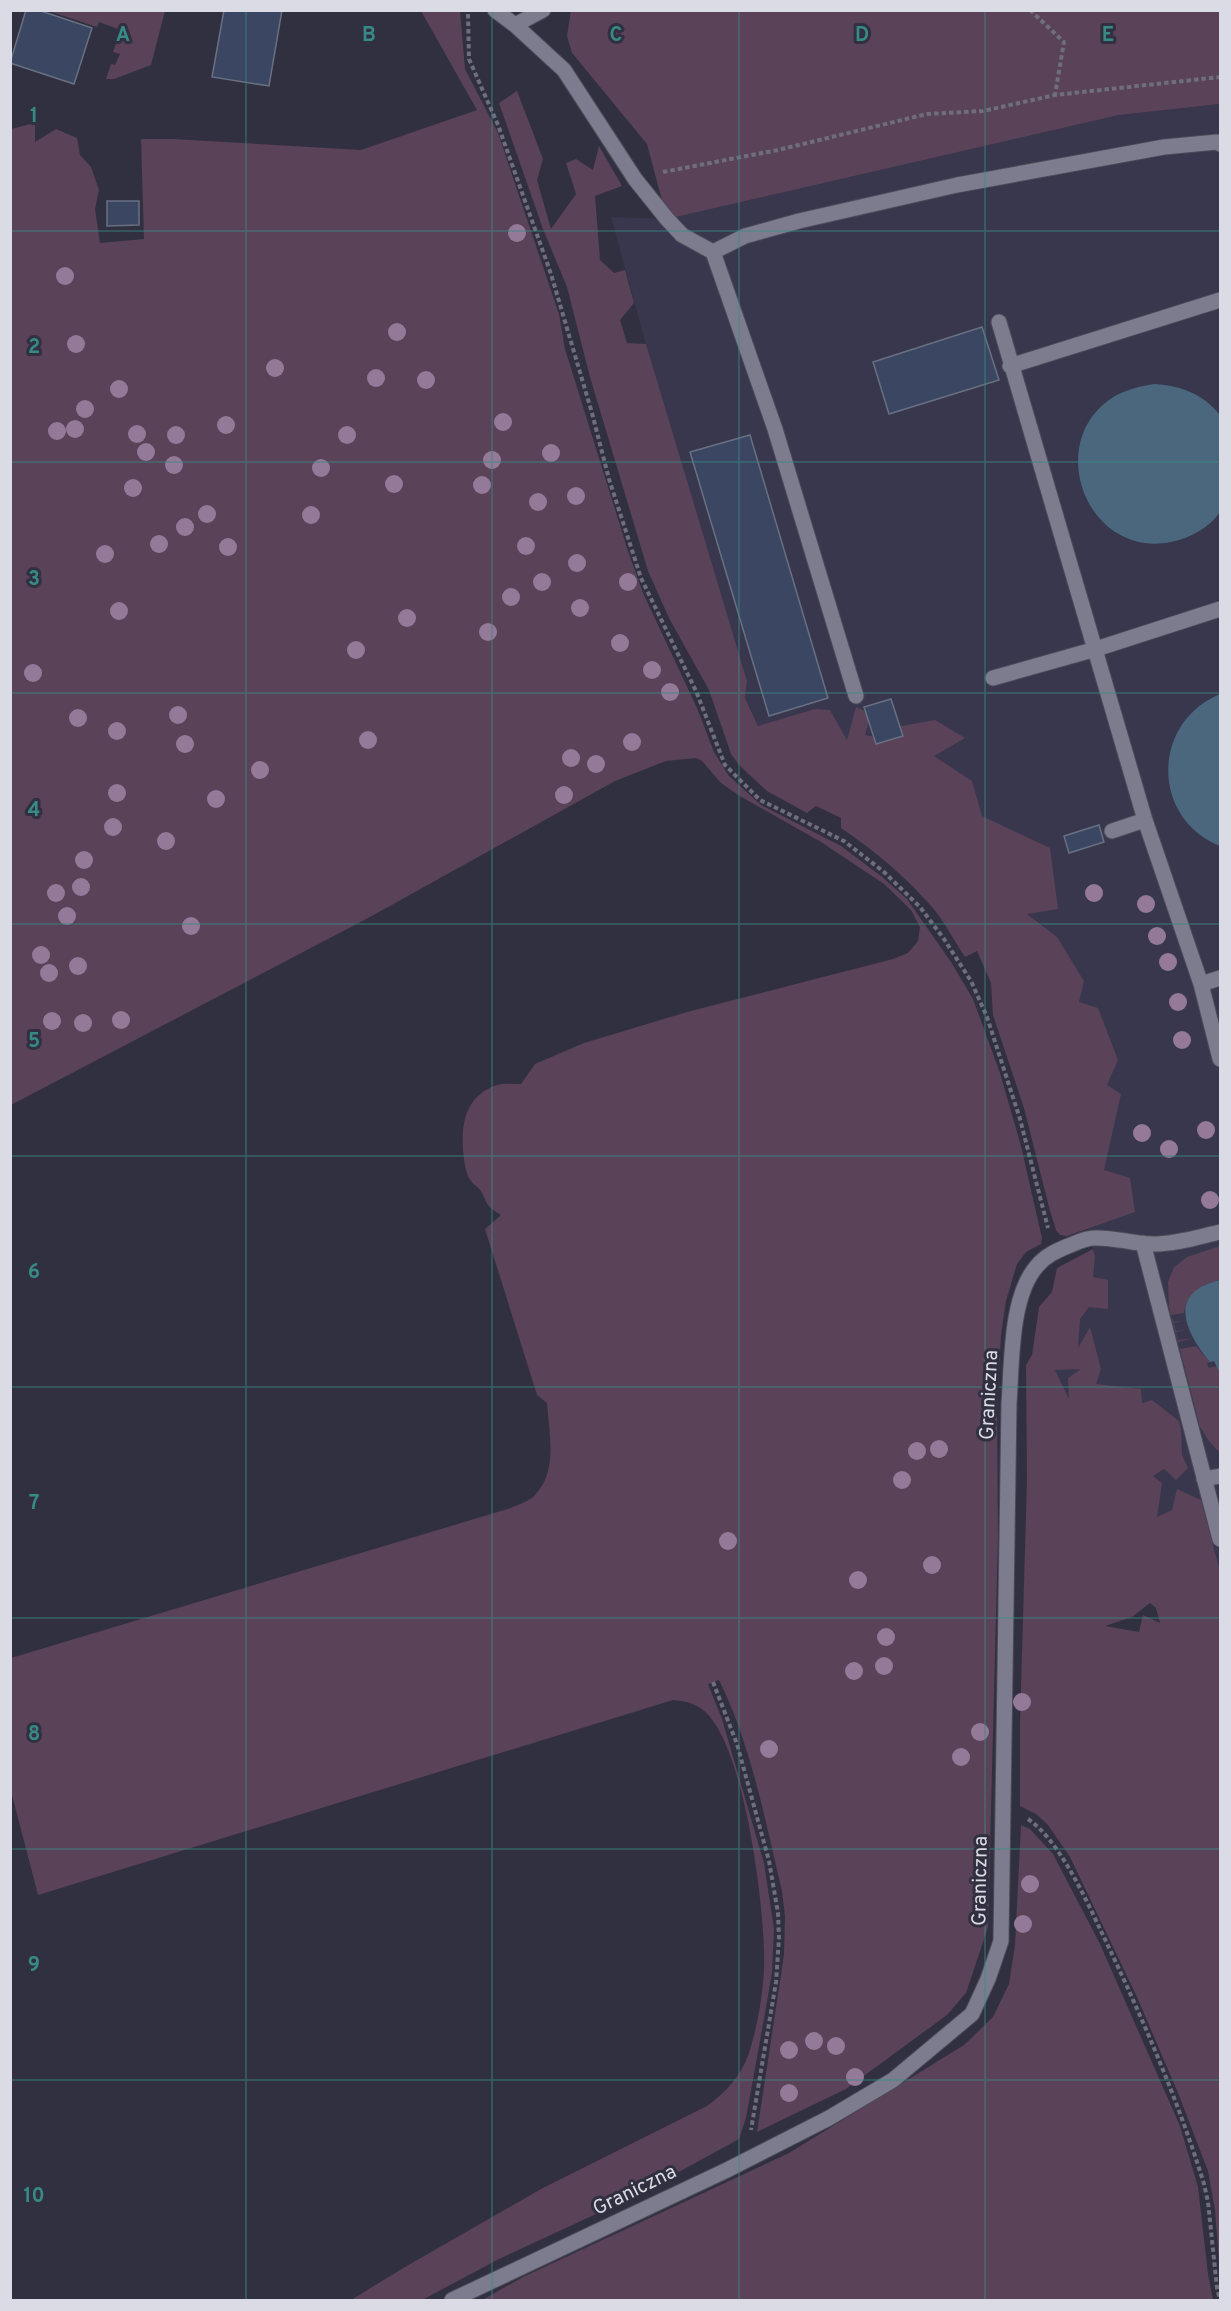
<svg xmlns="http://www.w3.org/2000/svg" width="1231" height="2311" font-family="Overpass,sans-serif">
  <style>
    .built { fill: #38374e }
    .green { fill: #5a4258; fill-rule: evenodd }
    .water { fill: #4b677e }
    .building { fill: #3b4762; stroke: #687081; stroke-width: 1.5 }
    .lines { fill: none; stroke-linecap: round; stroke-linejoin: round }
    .minor-casing { stroke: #4b4b58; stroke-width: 17 }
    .path { stroke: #6f6e7c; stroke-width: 4; stroke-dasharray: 4.5 3; stroke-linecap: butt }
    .minor { stroke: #7d7c8f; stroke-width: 15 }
    .tree { fill: #947998 }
    .grid { fill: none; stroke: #388a86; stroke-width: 1.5; stroke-opacity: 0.55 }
    .labels { text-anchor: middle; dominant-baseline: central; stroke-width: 6; stroke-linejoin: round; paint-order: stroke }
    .street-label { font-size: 20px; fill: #dbdbe5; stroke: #313040 }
    .grid-label { font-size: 20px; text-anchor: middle; font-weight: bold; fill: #388a86; stroke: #313040; stroke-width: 6; stroke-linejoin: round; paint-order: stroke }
  </style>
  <rect width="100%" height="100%" fill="#313040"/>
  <path class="built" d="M1220,104V1816L1127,1481L1045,1501L1059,1314L1095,1256L1017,964L758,725L745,698L747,681L664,410L611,217L667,219L1119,115Z"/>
  <path class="green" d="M571,10L1220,11V104L1119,115L667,219L647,144L572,53L567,36Z
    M49,11H165L151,65L114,79H106L111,64L115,65L120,54L113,52L121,30L99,22L97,27Z
    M421,11H460L465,69L498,133L559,314L565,349L628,551L643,593L697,708L714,752L729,776L761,805L841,846L881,876L907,899L951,962L973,999L1000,1073L1021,1146L1042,1238L1041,1244L1026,1252L1017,1264L1006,1301L1001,1335L997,1410L998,1536L988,1927L966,1993L947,2015L846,2089L757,2132L784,1955L785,1916L782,1891C765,1820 751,1745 719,1680L708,1684L722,1719L764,1863L774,1929L772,1973L764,2019L746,2118L739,2139L635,2196L499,2259L422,2300H351L405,2267L541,2189L707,2106C726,2092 741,2076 749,2053C757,2028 763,1995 764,1968C766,1915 745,1742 703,1710C694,1703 685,1701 673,1700L38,1895L11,1791V1658L511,1508C517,1505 526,1502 532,1498C559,1474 549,1435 547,1403L537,1395L485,1229L501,1215C485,1205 489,1206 481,1191C478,1187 474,1185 471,1181C465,1174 464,1159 463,1150C461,1121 467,1095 497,1085C504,1083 513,1084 521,1084L535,1064L584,1043L687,1012L893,959L908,953L918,941L920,927L911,910L884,884L821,842L738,795L721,783L702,761L696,758L666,761L615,781L370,917L11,1105V129L35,123V142L56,129L77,138L80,155L91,167L99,190L95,209L100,243L144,239L141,139H173L361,150L477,110Z
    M517,91L543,159L537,180L551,229L576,194L566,163L576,159L593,170L599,146L622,186L595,196L600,260L614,273L625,270L634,303L620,320L627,343L646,344L747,681L745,698L758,726L815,709L830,710L847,740L856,707L871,714L865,735L881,738L891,728L935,720L965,738L934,756L972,781L982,816L1050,848L1058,909L1027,914L1057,937L1084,981L1079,1002L1098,1008L1118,1060L1107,1085L1121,1094L1104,1170L1130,1178L1135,1212L1067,1236L1060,1235L1056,1230L1050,1211L1024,1108L993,1015L991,983L977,951L965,957C954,941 945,922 932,907C905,876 875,851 841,828V818L816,806L807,813L767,791L739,765L731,754L709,690L669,618L648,571L590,377L567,287L543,229L499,103Z
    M1220,1246V1280C1202,1284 1187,1292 1184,1313L1171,1315L1174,1322L1187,1320L1174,1323L1176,1331L1190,1329L1176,1332L1178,1340L1193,1338L1178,1342L1180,1349L1196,1346L1210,1362L1207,1363L1209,1368L1217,1366L1219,1369L1220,1453L1209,1441L1200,1427L1169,1307L1168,1282L1174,1267L1187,1257Z
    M1093,1249L1095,1256L1093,1277L1108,1280V1309L1089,1307L1080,1319L1078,1348L1090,1327L1101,1369L1096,1384L1141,1389L1142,1403L1152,1400L1179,1421L1181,1430L1182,1455L1188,1468L1176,1480L1164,1469L1153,1476L1162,1483L1157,1517L1172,1510L1177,1489L1201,1500L1220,1572V2275L1215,2210L1208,2171L1178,2093L1137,1997L1070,1857L1048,1825L1036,1814L1020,1806V1723L1027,1480L1026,1365L1032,1355L1039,1307L1052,1292L1057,1268ZM1081,1369L1068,1378L1069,1399L1055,1370ZM1150,1603L1156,1608L1160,1623L1143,1615L1139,1632L1105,1626L1132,1617Z
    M1021,1825L1030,1829L1053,1854L1100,1944L1180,2126L1198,2187L1208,2274L1213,2300H482L523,2277L789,2153L964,2045L993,2017L1009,1984L1015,1945Z"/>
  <path class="water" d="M1155,384C1182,386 1203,394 1220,415V512C1209,528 1190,538 1171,542C1086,559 1042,440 1115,396C1128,389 1141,386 1155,384Z
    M1220,694V846C1151,818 1151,723 1220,694Z
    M1220,1280V1373L1214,1361L1210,1362C1183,1330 1168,1292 1220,1280Z"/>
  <path class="building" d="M26,10H38L92,28L74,84L10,63Z
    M224,10H282L269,86L212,77Z
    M107,201H139V225L107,226Z
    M982,327L999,380L889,414L873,362Z
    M750,435L828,698L769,716L690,452Z
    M891,699L903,736L876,744L864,707Z
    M1099,825L1104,842L1069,853L1064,836Z"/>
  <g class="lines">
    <defs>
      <path id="minor" d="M495,10L515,25L543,10
        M515,25L564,70L635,179L667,219L682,235L713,252L775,429L856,696
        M713,252L745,236L799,221L957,185L1164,147L1217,142L1220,144
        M999,322L1145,820L1201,984L1220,1059
        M1010,366L1220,300
        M993,678L1096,649L1220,609
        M1112,831L1145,820
        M1201,984L1220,978
        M1143,1243L1220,1539
        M1204,1479L1220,1476
        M452,2300L727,2170L829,2118L893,2080L972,2014L988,1979L1001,1941L1009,1403C1012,1364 1010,1296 1037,1266C1045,1256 1056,1251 1068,1246C1076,1243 1085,1238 1094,1238C1114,1237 1133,1244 1153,1244C1176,1244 1198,1237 1220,1232"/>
    </defs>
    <use href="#minor" class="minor-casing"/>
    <path class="path" d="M1030,10L1064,42L1055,95
      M468,14L469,59L498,125L551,274L592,413L609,479L641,578L696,691L725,765L760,800L844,841L884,872L920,907L944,939L971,981L987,1017L1020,1119L1048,1228
      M663,172L778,150L927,114L983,111L1055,95L1220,77
      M713,1682L737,1744L769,1861L778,1913L779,1938L776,1982L751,2130
      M1028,1819C1058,1839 1085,1897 1100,1929C1139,2010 1178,2099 1204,2184L1208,2202L1217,2288L1220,2300"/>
    <use href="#minor" class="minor"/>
  </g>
  <g class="tree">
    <circle cx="517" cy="233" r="9"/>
    <circle cx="65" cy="276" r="9"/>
    <circle cx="397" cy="332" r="9"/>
    <circle cx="76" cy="344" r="9"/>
    <circle cx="275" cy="368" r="9"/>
    <circle cx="376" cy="378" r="9"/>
    <circle cx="426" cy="380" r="9"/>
    <circle cx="119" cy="389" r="9"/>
    <circle cx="85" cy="409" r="9"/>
    <circle cx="503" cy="422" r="9"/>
    <circle cx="226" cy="425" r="9"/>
    <circle cx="75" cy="429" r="9"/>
    <circle cx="57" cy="431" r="9"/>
    <circle cx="137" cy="434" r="9"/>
    <circle cx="176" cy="435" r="9"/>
    <circle cx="347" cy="435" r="9"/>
    <circle cx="146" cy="452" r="9"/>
    <circle cx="551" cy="453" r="9"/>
    <circle cx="492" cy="460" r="9"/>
    <circle cx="174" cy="465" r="9"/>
    <circle cx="321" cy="468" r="9"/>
    <circle cx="394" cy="484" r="9"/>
    <circle cx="482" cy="485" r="9"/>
    <circle cx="133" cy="488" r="9"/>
    <circle cx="576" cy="496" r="9"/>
    <circle cx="538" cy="502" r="9"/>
    <circle cx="207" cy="514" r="9"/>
    <circle cx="311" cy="515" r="9"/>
    <circle cx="185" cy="527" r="9"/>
    <circle cx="159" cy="544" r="9"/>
    <circle cx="526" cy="546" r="9"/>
    <circle cx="228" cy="547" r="9"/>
    <circle cx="105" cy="554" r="9"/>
    <circle cx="577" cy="563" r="9"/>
    <circle cx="542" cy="582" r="9"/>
    <circle cx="628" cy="582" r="9"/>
    <circle cx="511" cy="597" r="9"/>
    <circle cx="580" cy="608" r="9"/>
    <circle cx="119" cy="611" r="9"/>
    <circle cx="407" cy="618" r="9"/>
    <circle cx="488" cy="632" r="9"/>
    <circle cx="620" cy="643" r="9"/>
    <circle cx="356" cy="650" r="9"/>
    <circle cx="652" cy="670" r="9"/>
    <circle cx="33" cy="673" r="9"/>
    <circle cx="670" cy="692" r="9"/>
    <circle cx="178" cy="715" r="9"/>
    <circle cx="78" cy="718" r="9"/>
    <circle cx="117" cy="731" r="9"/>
    <circle cx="368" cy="740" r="9"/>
    <circle cx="632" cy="742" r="9"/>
    <circle cx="185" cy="744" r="9"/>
    <circle cx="571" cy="758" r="9"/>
    <circle cx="596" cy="764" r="9"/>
    <circle cx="260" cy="770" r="9"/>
    <circle cx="117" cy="793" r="9"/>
    <circle cx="564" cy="795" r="9"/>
    <circle cx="216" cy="799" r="9"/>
    <circle cx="113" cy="827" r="9"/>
    <circle cx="166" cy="841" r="9"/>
    <circle cx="84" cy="860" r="9"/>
    <circle cx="81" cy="887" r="9"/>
    <circle cx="56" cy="893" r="9"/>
    <circle cx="1094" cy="893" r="9"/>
    <circle cx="1146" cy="904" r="9"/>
    <circle cx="67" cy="916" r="9"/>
    <circle cx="191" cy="926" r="9"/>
    <circle cx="1157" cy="936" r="9"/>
    <circle cx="41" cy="955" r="9"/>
    <circle cx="1168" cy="962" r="9"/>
    <circle cx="78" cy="966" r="9"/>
    <circle cx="49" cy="973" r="9"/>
    <circle cx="1178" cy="1002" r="9"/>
    <circle cx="121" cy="1020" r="9"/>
    <circle cx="52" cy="1021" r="9"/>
    <circle cx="83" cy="1023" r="9"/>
    <circle cx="1182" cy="1040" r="9"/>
    <circle cx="1206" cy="1130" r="9"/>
    <circle cx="1142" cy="1133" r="9"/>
    <circle cx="1169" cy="1149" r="9"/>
    <circle cx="1210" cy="1200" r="9"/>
    <circle cx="939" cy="1449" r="9"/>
    <circle cx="917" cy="1451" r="9"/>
    <circle cx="902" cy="1480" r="9"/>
    <circle cx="728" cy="1541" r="9"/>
    <circle cx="932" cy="1565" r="9"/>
    <circle cx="858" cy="1580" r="9"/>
    <circle cx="886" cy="1637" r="9"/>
    <circle cx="884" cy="1666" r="9"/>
    <circle cx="854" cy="1671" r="9"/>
    <circle cx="1022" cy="1702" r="9"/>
    <circle cx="980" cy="1732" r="9"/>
    <circle cx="769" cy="1749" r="9"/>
    <circle cx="961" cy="1757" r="9"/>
    <circle cx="1030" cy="1884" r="9"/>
    <circle cx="1023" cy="1924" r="9"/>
    <circle cx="814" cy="2041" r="9"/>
    <circle cx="836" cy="2046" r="9"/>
    <circle cx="789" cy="2050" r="9"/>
    <circle cx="855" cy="2077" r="9"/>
    <circle cx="789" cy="2093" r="9"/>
  </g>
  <path class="grid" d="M246,10V2300M492,10V2300M739,10V2300M985,10V2300M10,231H1220M10,462H1220M10,693H1220M10,924H1220M10,1156H1220M10,1387H1220M10,1618H1220M10,1849H1220M10,2080H1220"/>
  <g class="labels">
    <g class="street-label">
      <text transform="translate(990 1395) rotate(-87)">Graniczna</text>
      <text transform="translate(981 1881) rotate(-89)">Graniczna</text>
      <text transform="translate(635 2191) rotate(-26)">Graniczna</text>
    </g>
  </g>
  <g class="grid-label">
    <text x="123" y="41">A</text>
    <text x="369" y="41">B</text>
    <text x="616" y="41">C</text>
    <text x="862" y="41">D</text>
    <text x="1108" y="41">E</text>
    <text x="34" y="122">1</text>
    <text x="34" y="353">2</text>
    <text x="34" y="585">3</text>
    <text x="34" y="816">4</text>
    <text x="34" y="1047">5</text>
    <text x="34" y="1278">6</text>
    <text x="34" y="1509">7</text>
    <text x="34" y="1740">8</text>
    <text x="34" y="1971">9</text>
    <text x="34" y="2202">10</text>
  </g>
  <rect width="1231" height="2311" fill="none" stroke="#dbdbe5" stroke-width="24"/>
</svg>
